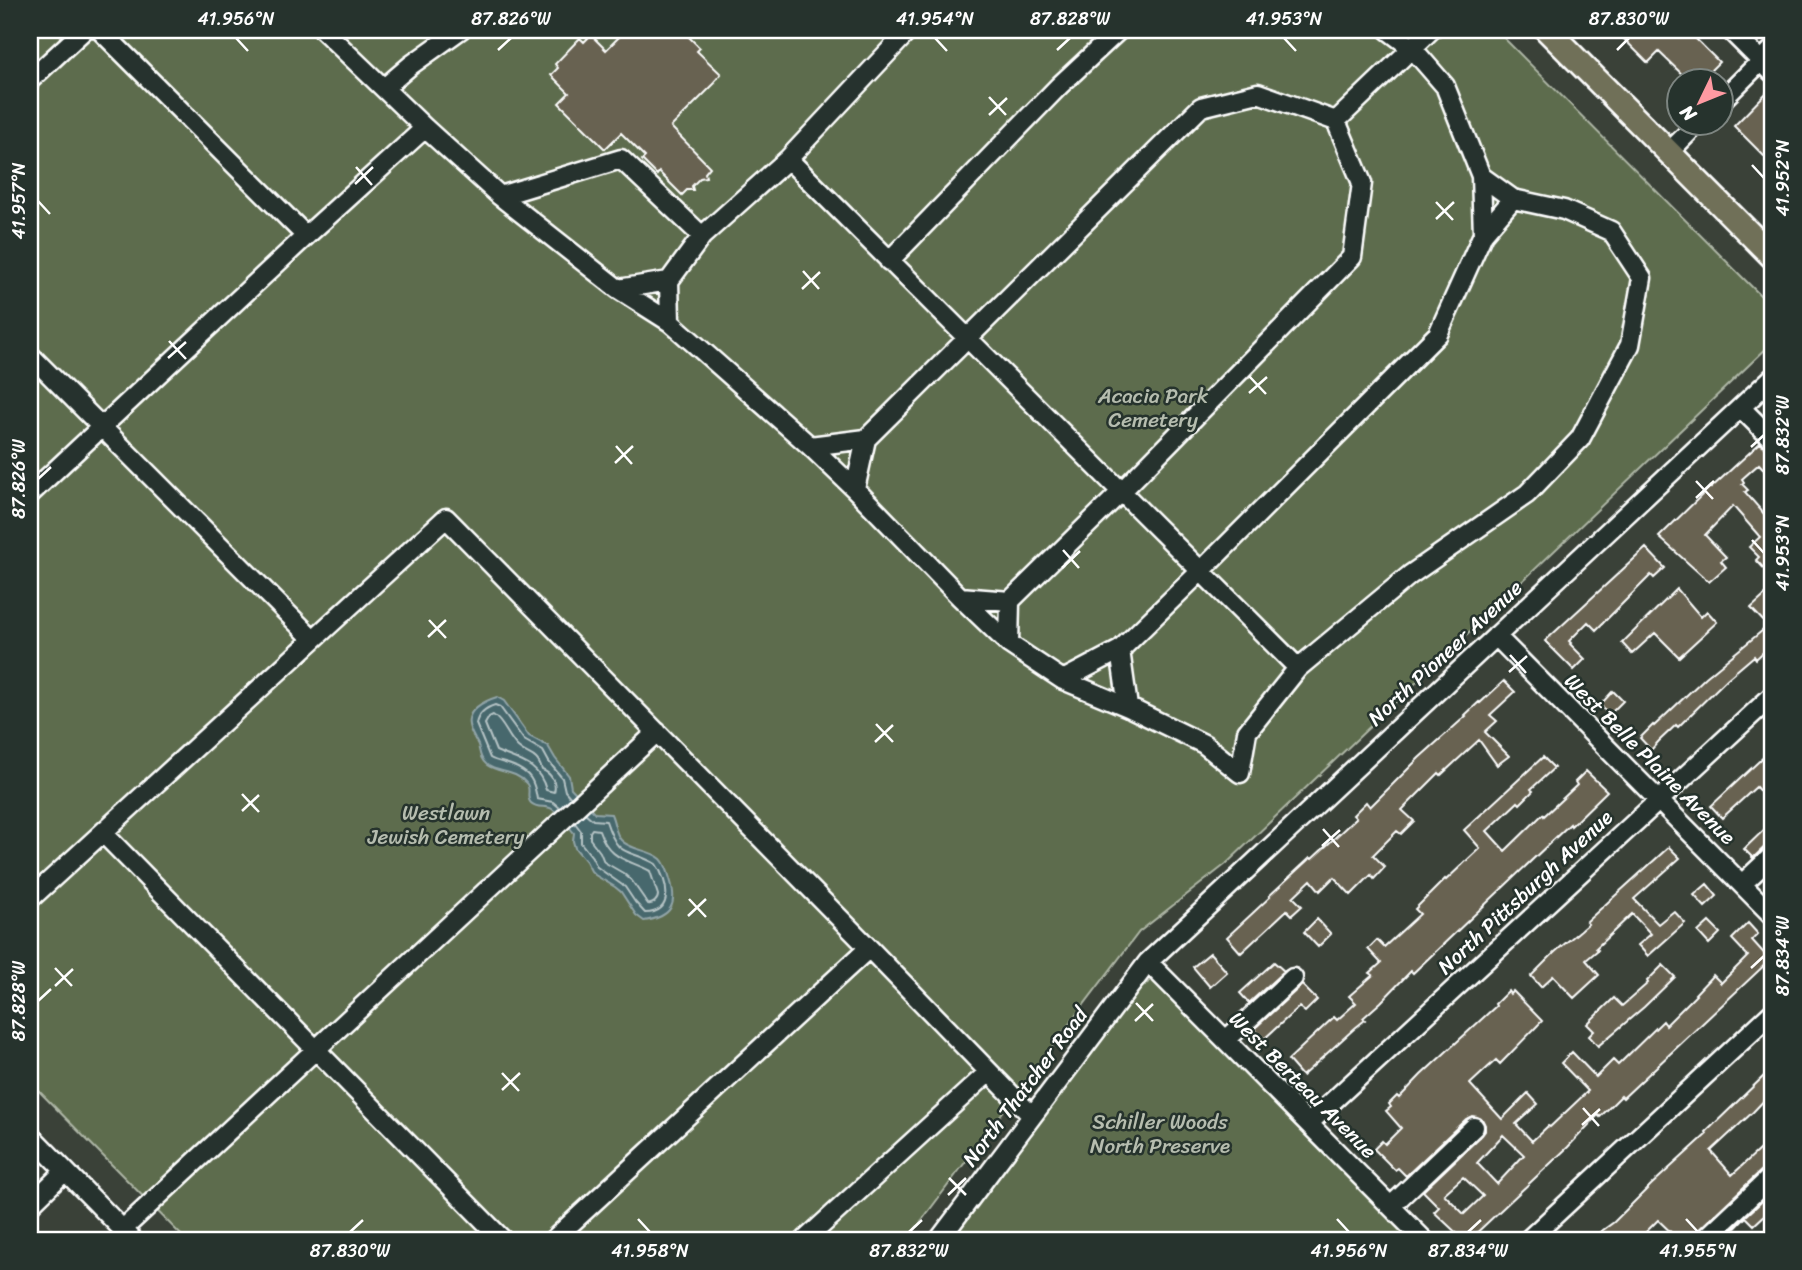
<svg xmlns="http://www.w3.org/2000/svg" width="1802" height="1270" font-family="Sriracha,sans-serif">
  <style>
    .green { fill: #5d6c4d; stroke: #aeb6a6; stroke-width: 2 }
    .water { fill: #47686d; stroke: #91a4a7; stroke-width: 2 }
    .lines { fill: none; stroke-linecap: round; stroke-linejoin: round }
    .shore { stroke: #b5c3c5; stroke-width: 2 }
    .building { fill: #686251; stroke: #fff; stroke-width: 2; fill-rule: evenodd }
    .minor-casing { stroke: #fff; stroke-width: 23 }
    .major-casing { stroke: #fff; stroke-width: 28 }
    .minor { stroke: #26332d; stroke-width: 18 }
    .major { stroke: #706f59; stroke-width: 23 }
    .ticks { fill: none; stroke: #fff; stroke-width: 2.5 }
    .labels { text-anchor: middle; dominant-baseline: central; stroke-width: 5; stroke-linejoin: round; paint-order: stroke }
    .park-label { font-size: 21px; fill: #b6bdaf; stroke: #26332d }
    .street-label { font-size: 21px; fill: #fff; stroke: #26332d }
    .neatline { fill: none; stroke: #fff; stroke-width: 2.5 }
    .ticks-label { font-size: 18px; text-anchor: middle; fill: #fff }
  </style>
  <rect width="100%" height="100%" fill="#3a4138"/>
  <filter id="ink" filterUnits="userSpaceOnUse"><feTurbulence type="fractalNoise" baseFrequency=".0143" numOctaves="2"/><feDisplacementMap in="SourceGraphic" scale="14" xChannelSelector="R" yChannelSelector="G"/><feConvolveMatrix kernelMatrix="1 2 1 2 8 2 1 2 1" color-interpolation-filters="sRGB"/></filter>
  <g filter="url(#ink)">
    <path class="green" d="M30,30H1496L1771,306L1772,343L1226,864L1139,932L1014,1097L907,1240H186L30,1082Z
      M1151,980H1153L1413,1240H949L1137,992Z"/>
    <path class="water" d="M497,697L504,701L529,736L548,746L555,758L569,776L571,788L595,813L611,814C615,823 615,833 621,840C631,851 650,849 661,859C666,864 668,872 670,879C678,904 672,917 644,921L636,915L621,892L615,887L595,875L591,871L586,861L575,848L573,841L574,833C568,826 560,814 552,809C546,805 537,809 531,803C525,797 532,789 526,783C515,770 498,773 487,765C480,759 480,753 478,745C475,739 470,732 469,725C466,710 484,701 497,697Z"/>
    <g class="lines">
      <path class="shore" d="M493,715C504,722 508,738 518,747C529,757 537,753 542,770C551,773 557,783 554,792L546,790C539,763 519,761 496,751L485,724L489,717Z
        M560,808L553,802L537,799C534,780 531,773 511,765C504,762 497,762 490,758L476,724C478,714 485,708 495,705L500,707L524,740L543,751L549,762L562,778L565,791L571,798
        M575,823L581,831V843L592,857L597,867L625,887L635,902L645,913C675,913 668,881 656,864C626,847 619,860 606,821L593,820L585,813
        M592,829L599,830C609,860 627,859 650,871L658,895C658,900 653,905 648,904L632,881L623,873L604,862L600,852L590,839V832Z"/>
    </g>
    <path class="building" d="M626,30H697L689,37L700,48L697,51L721,74L714,82L715,83L671,127L710,167L705,173L706,177L700,178L692,186L693,190H687L682,195L659,172L657,175L642,160L645,157L621,133L605,149L559,103L569,93L551,75L558,68L555,64L580,38L584,42L591,35L606,50Z
      M1615,30H1703L1695,38L1719,62L1701,80H1688L1659,52L1648,63Z
      M1772,87V162L1766,156L1765,157L1734,126Z
      M1760,443L1765,447L1772,450V478L1759,464L1742,479L1744,482L1742,484L1748,490L1745,492L1772,523V577L1756,560L1759,557L1749,547L1760,537L1733,506L1705,535L1726,557L1721,561L1726,567L1709,582L1659,537L1710,487L1711,488Z
      M1646,548L1665,568L1654,578L1651,575L1596,630L1588,622L1569,641L1571,643L1570,644L1585,659L1574,670L1545,641Z
      M1677,589L1701,617L1707,611L1717,622L1679,657L1655,633L1632,654L1622,643Z
      M1772,589V644L1756,659L1754,656L1727,679L1678,727L1676,725L1659,741L1651,750L1640,738L1653,725L1654,726L1706,677L1768,626L1751,608Z
      M1504,681L1515,692L1490,715L1497,721L1485,732L1509,756L1497,765L1479,740L1441,775L1439,773L1402,810L1414,821L1401,834L1397,831L1373,855L1385,867L1374,879L1371,875L1351,895L1334,877L1320,891L1311,880L1293,897L1302,906L1292,915L1287,910L1241,953L1227,937L1270,897L1269,896L1310,858L1312,859L1356,818L1353,815L1366,802L1370,807L1419,758L1466,716L1465,715L1479,702L1480,703Z
      M1613,691L1623,701L1609,715L1600,705Z
      M1772,749V789L1764,796L1756,787L1722,818L1711,806Z
      M1543,757L1554,768L1531,789L1533,791L1520,804L1518,802L1487,831L1505,851L1543,814L1544,816L1577,785L1575,782L1586,771L1607,791L1571,826L1570,824L1413,973L1411,971L1381,1002L1363,1018L1365,1020L1355,1028L1302,1076L1288,1060L1334,1017L1337,1020L1356,1003L1349,996L1373,975L1370,973L1381,963L1368,949L1377,940L1384,947L1420,914L1415,909L1445,879L1446,880L1480,848L1464,830Z
      M1772,822V840L1753,858L1744,849Z
      M1669,847L1680,858L1634,899L1658,924L1674,911L1685,923L1648,956L1638,945L1651,934L1632,914L1596,948L1598,950L1586,960L1599,975L1574,998L1553,976L1541,987L1531,976L1555,952L1588,924L1586,922Z
      M1707,884L1717,896L1705,907L1694,895Z
      M1317,919L1331,934L1318,947L1304,932Z
      M1709,922L1720,933L1709,944L1698,932Z
      M1748,923L1758,934L1752,940L1770,960L1623,1098L1621,1096L1600,1117L1598,1115L1568,1147L1469,1240H1464L1434,1212L1439,1207L1423,1191L1482,1135L1485,1131V1125L1482,1119L1472,1116L1466,1119L1406,1176L1398,1168L1395,1170L1374,1149L1382,1141L1385,1144L1401,1128L1386,1111L1391,1107L1389,1104L1397,1096L1399,1098L1421,1075L1496,1006L1495,1004L1508,991L1510,994L1513,991L1542,1021L1500,1064L1496,1060L1470,1084L1502,1119L1528,1093L1538,1104L1516,1124L1532,1141L1548,1126L1550,1127L1588,1091L1561,1063L1572,1052L1596,1077L1613,1060L1618,1065L1663,1021L1666,1025L1696,995L1695,994L1713,975L1721,983L1748,956L1732,939ZM1503,1135L1524,1155L1497,1184L1477,1163ZM1463,1177L1483,1196L1464,1214L1444,1194Z
      M1210,953L1227,972L1210,987L1193,967Z
      M1274,962L1284,971L1249,1003L1240,993Z
      M1663,965L1675,977L1644,1007L1598,1046L1589,1036L1594,1031L1587,1024L1614,998L1622,1006L1648,983L1647,981Z
      M1302,985L1317,1000L1305,1012L1299,1007L1264,1039L1254,1029Z
      M1772,1072V1092L1753,1112L1711,1151L1732,1175L1772,1138V1162L1764,1168L1696,1232L1693,1240H1679L1658,1220L1638,1240H1605L1599,1233L1614,1222L1651,1185L1707,1134L1706,1132L1764,1076L1766,1078Z
      M1770,1194L1772,1197V1207L1768,1212L1754,1225L1746,1217L1724,1240H1720Z"/>
    <g class="lines">
      <defs>
        <path id="minor" d="M100,30L306,236
          M323,30L425,128L500,196L618,289L670,322L810,446L855,489L960,597L1009,644L1063,680L1128,707L1204,744L1240,773L1247,732L1298,668L1410,575L1527,494L1580,439L1630,345L1642,278L1611,231L1564,210L1513,199L1481,176
          M1730,30L1772,72
          M30,80L84,30
          M384,88L411,65L460,30
          M1722,100L1772,50
          M1336,121L1431,30
          M1669,152L1699,122
          M788,159L1298,668
          M500,196L621,159L702,236
          M1483,234L1513,199
          M889,261L1059,86L1119,30
          M669,281L670,322
          M618,289L669,281L702,236L788,159L909,30
          M30,355L313,639
          M1741,408L1772,439
          M810,446L866,439L1201,107L1258,93L1336,121L1362,183L1352,257L1121,492L1010,601L1009,644
          M855,489L866,439
          M30,494L306,236L425,128
          M960,597L1010,601
          M1496,636L1772,915
          M1063,680L1120,650
          M1128,707L1120,650L1201,571L1438,334L1483,234L1481,176L1445,86L1412,48L1388,30
          M103,833L503,1240
          M1742,884L1772,856
          M30,899L446,518L869,948L1032,1116
          M1148,962L1424,1240
          M1226,1040L1293,978
          M1309,1123L1772,696
          M30,1135L133,1240
          M30,1205L65,1171
          M1391,1206L1474,1127
          M122,1230L657,732
          M553,1240L869,948
          M805,1240L989,1072
          M939,1240L1148,962L1772,378
          M1528,1240L1772,1013
          M1704,1240L1772,1176"/>
        <path id="major" d="M1547,30L1772,256"/>
      </defs>
      <use href="#minor" class="minor-casing"/>
      <use href="#major" class="major-casing"/>
      <use href="#minor" class="minor"/>
      <use href="#major" class="major"/>
    </g>
  </g>
  <path class="ticks" d="M236,38L248,51M935,38L947,51M1284,38L1296,51M498,50L511,38M1057,50L1070,38M1617,50L1629,38M989,97L1006,115M989,115L1007,98M1752,165L1764,178M356,167L372,185M355,184L373,167M38,201L50,214M1436,202L1453,220M1436,219L1454,202M803,271L819,289M802,289L820,272M169,341L186,359M168,358L186,342M1249,376L1266,394M1249,393L1267,377M616,446L632,464M1751,447L1764,435M615,463L633,446M38,479L51,467M1696,481L1713,499M1696,498L1714,481M1752,540L1764,553M1063,550L1079,568M1062,568L1080,551M429,620L446,638M428,637L446,620M1510,655L1526,673M1509,672L1527,656M876,724L893,742M875,742L893,725M242,794L259,812M242,811L259,795M1323,829L1339,847M1322,846L1340,830M689,899L706,917M688,916L706,899M55,968L72,986M1751,968L1764,956M55,986L73,969M38,1001L51,989M1136,1003L1153,1021M1135,1021L1153,1004M502,1073L519,1091M502,1090L520,1073M1583,1108L1599,1126M1582,1125L1600,1109M949,1178L966,1195M948,1195L966,1178M638,1219L650,1232M1337,1219L1349,1232M1686,1219L1698,1232M350,1232L363,1220M909,1232L922,1220M1468,1232L1481,1220"/>
  <g class="labels">
    <g class="park-label">
      <text x="1153" y="396">Acacia Park<tspan x="1153" dy="24">Cemetery</tspan></text>
      <text x="446" y="813">Westlawn<tspan x="446" dy="24">Jewish Cemetery</tspan></text>
      <text x="1160" y="1122">Schiller Woods<tspan x="1160" dy="24">North Preserve</tspan></text>
    </g>
    <g class="street-label">
      <text transform="translate(1445 653) rotate(-43)">North Pioneer Avenue</text>
      <text transform="translate(1650 759) rotate(45)">West Belle Plaine Avenue</text>
      <text transform="translate(1525 892) rotate(-43)">North Pittsburgh Avenue</text>
      <text transform="translate(1303 1085) rotate(45)">West Berteau Avenue</text>
      <text transform="translate(1025 1087) rotate(-53)">North Thatcher Road</text>
    </g>
  </g>
  <rect width="1802" height="1270" fill="none" stroke="#26332d" stroke-width="77"/>
  <g transform="translate(1700 102) rotate(227)"><circle r="33" fill="#26332d" stroke="#7d8581" stroke-width="2"/>
  <path d="M0-5L12 26L0 18L-12 26Z" fill="#ff9aa2"/>
  <text y="-10" font-size="19" font-weight="bold" text-anchor="middle" fill="#ffffff">N</text>
  </g>
  <rect x="38" y="38" width="1726" height="1194" class="neatline"/>
  <g class="ticks-label">
    <text x="236" y="25">41.956°N</text>
    <text x="511" y="25">87.826°W</text>
    <text x="935" y="25">41.954°N</text>
    <text x="1070" y="25">87.828°W</text>
    <text x="1284" y="25">41.953°N</text>
    <text x="1629" y="25">87.830°W</text>
    <text transform="translate(1783 178) rotate(-90)" y="6">41.952°N</text>
    <text transform="translate(19 201) rotate(-90)" y="6">41.957°N</text>
    <text transform="translate(1783 435) rotate(-90)" y="6">87.832°W</text>
    <text transform="translate(19 479) rotate(-90)" y="6">87.826°W</text>
    <text transform="translate(1783 553) rotate(-90)" y="6">41.953°N</text>
    <text transform="translate(1783 956) rotate(-90)" y="6">87.834°W</text>
    <text transform="translate(19 1001) rotate(-90)" y="6">87.828°W</text>
    <text x="350" y="1257">87.830°W</text>
    <text x="650" y="1257">41.958°N</text>
    <text x="909" y="1257">87.832°W</text>
    <text x="1349" y="1257">41.956°N</text>
    <text x="1468" y="1257">87.834°W</text>
    <text x="1698" y="1257">41.955°N</text>
  </g>
</svg>
